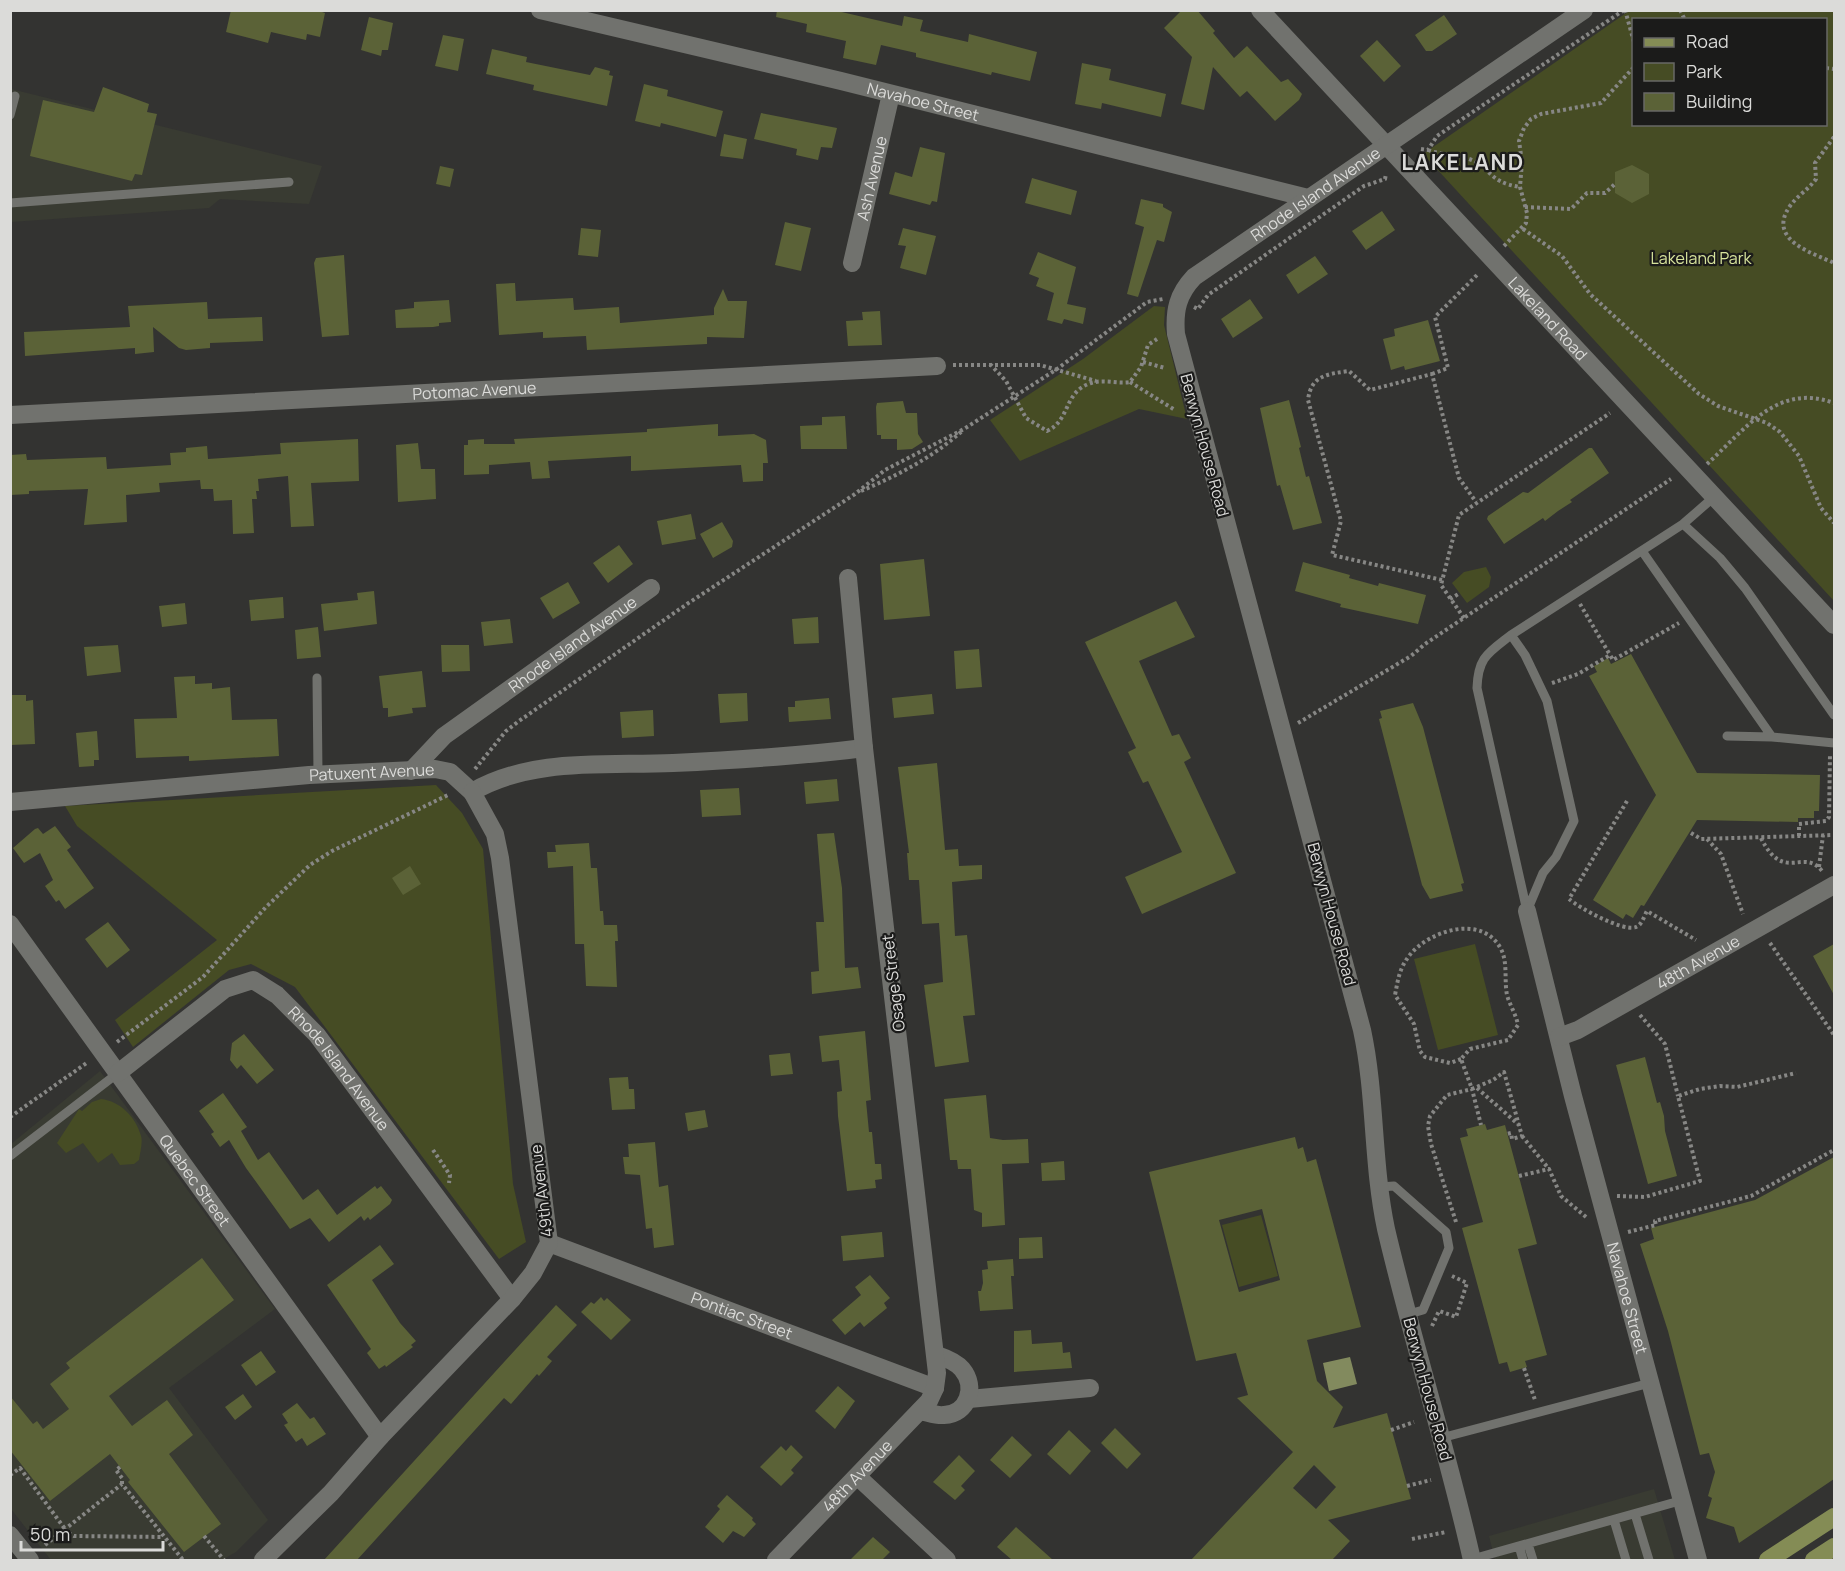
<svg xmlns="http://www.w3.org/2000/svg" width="1845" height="1571" font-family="Manrope,sans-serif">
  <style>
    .built { fill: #393b32 }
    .green { fill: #464c24; fill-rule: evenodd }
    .water { fill: #828a5e }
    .building { fill: #5b6237; fill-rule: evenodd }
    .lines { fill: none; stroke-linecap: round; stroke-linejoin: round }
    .path { stroke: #878785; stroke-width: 4; stroke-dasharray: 3 3; stroke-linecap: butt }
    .lane { stroke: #71726e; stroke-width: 9 }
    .street { stroke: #71726e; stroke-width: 18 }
    .primary { stroke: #848c55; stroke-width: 18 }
    .labels { text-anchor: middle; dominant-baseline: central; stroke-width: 4.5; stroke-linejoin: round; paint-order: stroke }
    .street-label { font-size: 16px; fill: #dbdbd9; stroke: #1b1b1a }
    .park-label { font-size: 16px; fill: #d7e39c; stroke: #1b1b1a }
    .district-label { font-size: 22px; font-weight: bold; letter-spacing: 1.5px; fill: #dbdbd9; stroke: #1b1b1a }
  </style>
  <rect width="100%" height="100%" fill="#333331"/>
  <path class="built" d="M11,89L322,166L309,204L220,199L209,208L11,222Z
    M100,1071L275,1309L169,1388L268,1520L236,1552L222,1560H51L11,1509V1144Z
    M1654,1489L1675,1560H1495L1489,1536Z"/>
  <path class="green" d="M1629,11H1834V601L1423,154ZM1634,20H1826V124H1634Z
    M1154,306L1165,307L1164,325L1187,419L1139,409L1020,461L990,420L1083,359Z
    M1486,567L1491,577L1489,587L1467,603L1452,583L1464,572Z
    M436,785L462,813L483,849L513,1184L526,1242L499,1259L295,987L251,964L229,970L133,1047L115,1020L217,940L77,826L65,806Z
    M1475,944L1498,1035L1438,1050L1414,959Z
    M101,1099C120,1101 136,1117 141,1136C143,1142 140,1153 139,1160L134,1164L120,1165L112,1153L98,1163L83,1143L66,1153L57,1143L79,1109L82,1111L92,1102Z
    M1261,1215L1278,1276L1239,1287L1222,1225Z"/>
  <path class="water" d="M1350,1357L1357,1384L1329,1391L1323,1363Z"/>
  <path class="building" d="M231,10H316L325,13L320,37L307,34L306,40L271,32L268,43L226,32Z
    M777,10H833L902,26L904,16L923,20L920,31L968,42L969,34L1037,52L1030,81L992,72L991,75L916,57V53L881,45L876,65L843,58L846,41L806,32L807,24L776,17Z
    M1182,10H1197L1215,31L1213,33L1234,58L1247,46L1281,82L1288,79L1302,94L1299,100L1275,121L1247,91L1240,97L1213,67L1204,110L1181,104L1192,57L1164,28Z
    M1444,15L1457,34L1432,51H1426L1415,35Z
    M369,17L393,23L388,50H382L381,56L361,50Z
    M443,35L464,39L458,71L435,66Z
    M1377,40L1401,66L1384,82L1360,56Z
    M492,49L527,57L526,62L590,75L595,67L610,71L609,75L613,76L607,106L533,90L534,85L486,74Z
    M1082,63L1111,69L1109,80L1166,94L1161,117L1102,103L1101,109L1075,104Z
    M644,84L668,90L667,96L723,111L716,137L661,123L660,127L635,121Z
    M103,87L149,104L147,112L157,114L142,175L135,174L132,181L30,156L43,100L94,112Z
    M761,113L837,128L832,148L821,147L818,160L796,155L797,149L754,139Z
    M724,134L747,139L743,159L720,156Z
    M920,147L945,153L937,202L932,201L930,205L889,194L895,172L912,177Z
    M1632,165L1649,174V194L1632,203L1615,193V172Z
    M440,166L454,169L450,187L436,184Z
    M1032,178L1077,191L1071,215L1025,203Z
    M1141,199L1163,204V207L1172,212L1164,242L1157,240L1138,297L1127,294L1144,227L1135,224Z
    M1382,211L1395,230L1366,250L1352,231Z
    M785,222L811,228L801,271L775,265Z
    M581,228L601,230L598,257L578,255Z
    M903,228L936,236L926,275L900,268L906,246L898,245Z
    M1038,252L1076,267L1067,304L1086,308L1083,324L1064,319L1062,324L1047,320L1054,293L1036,286L1039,278L1029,274Z
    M344,255L349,335L322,337L314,263L316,258Z
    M1315,256L1328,274L1298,294L1286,275Z
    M515,283L516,301L573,298L574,310L619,307L620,323L714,315V308L723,289L728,301H747L744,338L707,337V344L587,350L586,336L543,338V332L499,335L496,284Z
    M1250,299L1263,318L1233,338L1221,319Z
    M449,300L451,322L439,323V326L433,327L396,328L395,310L414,308V302Z
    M207,302L208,319L262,317L263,341L210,343V348L186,350L179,348L153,327L154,352L135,354V348L25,356L24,332L130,327L128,306Z
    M880,311L882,345L848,346L846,321L863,320L862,312Z
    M1428,320L1440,361L1405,370L1404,366L1391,370L1383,339L1395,336L1394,329Z
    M1289,400L1301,447L1299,448L1306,477L1309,476L1322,523L1293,530L1280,485L1277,486L1260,408Z
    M903,401L906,413H917L918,434L923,442L912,449L897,450V439H881V435H877L876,407L877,403Z
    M845,416L847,449H801L800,426L822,425V417Z
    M718,424V436L754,434L766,440L768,463H763V481L743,482L741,465L631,471V456L548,461L550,478L532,479L530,462L489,465V474L464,475V445H468V440L484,439V444H515L514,439L647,432V429Z
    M358,439L359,481L311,483L314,526L291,527L288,476L258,479L259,491H256L257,499H252L254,533L233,534L232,500L214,501L213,489H201L200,480L159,483L160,492L126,495L127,522L84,525L88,489L29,491V494L10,495V455L26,454L27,460L106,457L107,469L171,465L170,453L186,452V448L207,446L208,459L281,454L280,443Z
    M418,443L421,469H435L436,499L398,502L396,445Z
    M1589,448H1592L1609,473L1570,500L1572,502L1558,511L1545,521L1543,518L1504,544L1487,519L1488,516L1523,492L1528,493Z
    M691,514L696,539L662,545L657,521Z
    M722,522L733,541L732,547L713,558L700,534Z
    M619,545L633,564L608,583L593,563Z
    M924,559L930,616L884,620L880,564Z
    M1303,562L1350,575L1349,578L1378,586L1379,583L1426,595L1418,624L1340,607L1341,604L1295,591Z
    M568,582L580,603L553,619L540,598Z
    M374,591L377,624L324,631L321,604L358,600L357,593Z
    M283,597L284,618L251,621L249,600Z
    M1176,601L1195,637L1139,661L1172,736L1179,734L1191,758L1184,762L1236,873L1142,914L1125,877L1182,852L1148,781L1143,783L1128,752L1136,748L1085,642Z
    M185,603L187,624L162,627L159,606Z
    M818,617L819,643L794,644L792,619Z
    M510,619L513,643L484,646L481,622Z
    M318,627L321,657L297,659L295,630Z
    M118,645L121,672L87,676L84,647Z
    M441,645H469L470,671L442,672Z
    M979,649L982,687L956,689L954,651Z
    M1631,654L1697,773L1820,775L1819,811H1814V818H1798V822L1697,820L1644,906L1641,905L1633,918L1626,914L1623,919L1593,900L1656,795L1589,676L1597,672L1594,666L1608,658L1611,664Z
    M422,671L426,707L412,708L413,713L407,714L388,717V708H383L379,676Z
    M195,676V684L212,683V689L230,687L232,720L277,719L279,756L189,761V756L136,758L134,719L177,718L174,677Z
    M747,693L748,721L720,723L718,694Z
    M932,694L934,714L894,718L892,698Z
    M10,695H26V701L33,700L35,744L10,745Z
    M829,698L831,719L789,722L788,707H795V701Z
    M1413,703L1423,727L1464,883L1461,884L1463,891L1430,899L1422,885L1379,719L1382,718L1380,711Z
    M653,710L654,736L622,738L620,712Z
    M97,731L99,760H94V766L79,767L76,733Z
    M937,763L945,850L958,849L959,866L982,865V879L952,882L955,936L967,935L975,1015L963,1016L969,1062L935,1067L924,985L943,982L939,923L922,924L919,880H909L907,853H909L898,767Z
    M837,779L839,801L806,804L804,782Z
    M739,788L741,815L702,817L700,790Z
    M55,826L71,847L67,850L94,888L65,909L59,900L56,902L45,886L53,880L40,853L24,863L13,848L35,829L38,828L43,834Z
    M834,833L842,888L845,968L858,967L861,988L812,994L811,972L819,971L816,922H824L817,834Z
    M589,843L591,868H597L600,911H603L604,925H617L618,941H615L617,987L586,986L584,944H575L573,866L548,868L547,852H556L555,845Z
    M410,866L421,884L403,895L392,878Z
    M108,922L130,950L107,968L85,939Z
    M1834,944V995L1813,956Z
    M865,1031L871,1100L866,1101L869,1132H872L875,1164H881L882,1179L875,1180L876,1188L847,1191L838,1116L837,1092L842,1091L839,1060L822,1062L819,1036Z
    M244,1034L274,1070L257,1084L241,1065L237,1069L230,1060L232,1043Z
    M790,1053L793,1074L771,1076L769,1055Z
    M1645,1057L1657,1103L1660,1102L1664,1116L1665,1131L1677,1176L1648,1184L1616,1065Z
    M628,1077L629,1089H634L635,1109L612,1110L609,1078Z
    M223,1093L247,1127L241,1131L258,1160L269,1152L303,1200L318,1189L337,1215L375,1186L377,1189L381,1186L392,1200L390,1204L370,1220L368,1217L364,1221L361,1216L329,1242L310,1218L290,1229L246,1168L229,1140L220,1147L211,1134L214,1132L199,1111Z
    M986,1095L990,1138L1003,1140L1028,1139L1029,1163L1002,1164L1005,1225L982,1227V1213L974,1210L971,1169H958L957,1160H950L944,1099Z
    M705,1110L708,1127L688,1131L685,1113Z
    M1485,1124L1487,1130L1505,1125L1537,1244L1518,1249L1547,1355L1525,1361L1527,1367L1510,1372L1507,1362L1499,1364L1462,1228L1483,1222L1460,1138L1468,1136L1466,1129Z
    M1295,1137L1298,1149L1303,1147L1307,1162L1316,1159L1361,1327L1307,1340L1317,1381L1343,1407L1333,1428L1387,1413L1411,1499L1328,1520L1350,1541L1332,1560H1191L1293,1452L1237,1398L1248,1395L1236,1353L1196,1361L1149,1172ZM1262,1209L1280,1280L1239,1292L1219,1220ZM1314,1465L1336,1487L1316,1509L1293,1488Z
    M655,1142L659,1187L668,1185L674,1245L654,1248L652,1228L646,1229L640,1175L625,1174L623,1157H629L628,1144Z
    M1834,1157V1479L1739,1543L1734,1527L1706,1518L1712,1498L1708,1496L1715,1472L1709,1453L1700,1455L1668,1331L1640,1244L1654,1239L1651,1228L1755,1200Z
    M1064,1161L1065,1180L1042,1181L1041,1163Z
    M882,1232L884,1257L843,1261L841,1236Z
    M1042,1237L1043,1258L1019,1259V1238Z
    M380,1245L394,1264L372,1280L400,1323L416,1341L411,1345L413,1347L386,1367L385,1365L379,1369L367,1353L371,1349L327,1285Z
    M202,1258L234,1300L109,1396L132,1426L167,1400L193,1435L169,1454L221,1524L184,1552L128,1482L130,1480L110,1454L50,1501L10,1450V1396L33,1424L37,1421L43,1429L69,1409L50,1384L70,1368L66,1363Z
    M1013,1259L1014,1276H1011L1013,1309L980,1311L978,1291H981L983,1283L982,1270L988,1269L987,1261Z
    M870,1275L890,1298L884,1303L887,1308L864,1327L860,1322L845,1335L832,1320L861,1295L855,1287Z
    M601,1297L604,1301L607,1298L631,1320L611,1340L581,1312L591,1302L594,1304Z
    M556,1305L577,1325L547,1357L552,1361L539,1376L537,1374L511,1404L504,1398L357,1560H324Z
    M1031,1330L1032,1344L1062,1342L1063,1353L1070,1352L1072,1368L1014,1372V1331Z
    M261,1351L276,1372L256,1386L241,1365Z
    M838,1386L855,1401L835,1429L815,1411Z
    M243,1394L252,1407L235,1420L225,1407Z
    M297,1403L310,1419L314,1417L326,1434L307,1446L302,1438L296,1442L284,1425L288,1423L282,1414Z
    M1115,1428L1141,1454L1127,1469L1101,1443Z
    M1069,1430L1091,1451L1070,1475L1047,1454Z
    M1012,1436L1032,1455L1010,1478L990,1460Z
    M791,1445L803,1457L791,1470L794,1473L781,1486L760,1467L781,1446L786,1451Z
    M959,1455L975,1471L961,1486L965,1490L955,1500L933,1482Z
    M727,1495L753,1518L752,1520L756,1524L744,1537L733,1531L723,1543L705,1527L720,1509L717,1506Z
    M1016,1527L1053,1560H1012L997,1547Z
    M873,1537L890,1552L882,1560H850Z"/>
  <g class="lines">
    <path class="path" d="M1625,10L1634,42
      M1680,10L1685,20
      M1826,68L1834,69
      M1834,137L1815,163L1816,179C1809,189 1797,196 1790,206C1766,240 1813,253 1834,263
      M1421,149L1428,150L1437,136L1624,10
      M1428,150C1441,155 1454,154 1466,158C1491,165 1486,182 1520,187
      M1525,207L1571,209L1587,193H1605L1615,184
      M1523,229L1562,256L1590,294L1699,394L1718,406L1767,423L1780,432L1799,456L1821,508L1834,523
      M1504,246L1526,223L1527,213L1520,187L1522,162L1519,141L1524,128L1531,119L1541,114L1601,103L1634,67
      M1194,307L1198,309L1208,295L1364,186L1385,179L1386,174
      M1143,362L1165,368
      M990,364L1006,381L1026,418L1047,431C1071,420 1063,392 1091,383C1104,379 1117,384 1130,382L1141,367L1148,345L1157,339
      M953,365H1040L1096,381
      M1432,374L1448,368L1435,317L1479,273
      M1130,382L1175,410
      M1707,464C1745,430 1777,382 1834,403
      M861,491C898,475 932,458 962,431
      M1442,580L1332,555L1341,521L1308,400C1311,375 1328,374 1349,371L1370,390L1432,374L1459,478L1476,502
      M1450,599L1460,593
      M1580,604L1610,655
      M1464,618L1441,585L1459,515L1610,413
      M1552,683L1578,674L1610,655L1613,660L1679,623
      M1298,723L1411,656L1425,644L1671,479
      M475,769L506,731L519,721L687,604L855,494L885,470L964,429L1057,369L1147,302L1163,299
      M1627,801L1569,899C1579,908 1623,932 1636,927C1642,925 1644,916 1647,911L1696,940
      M1691,833L1701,839L1834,835
      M1799,836V824L1826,821L1829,817L1830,755
      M1761,838C1784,884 1803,847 1822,871
      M1707,839L1721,854L1743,914
      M1819,867L1823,835
      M1770,943L1834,1035
      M1640,1015L1665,1044L1678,1096
      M117,1042L203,977L266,907L310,865L332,851L448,795
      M1461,1059L1450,1063L1425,1057L1420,1051L1414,1024L1395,995C1398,980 1399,969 1409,956C1428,931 1482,913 1501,949C1508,963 1504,980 1507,995C1510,1006 1516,1014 1518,1025L1508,1040L1470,1049L1461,1059L1472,1089L1493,1080L1504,1072L1522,1136L1512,1139L1511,1133L1507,1134
      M1477,1088L1519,1125
      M10,1117L88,1062
      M1522,1136L1549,1169
      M433,1150L450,1175L449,1183
      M1519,1176L1549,1169L1561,1196L1586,1217
      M1617,1196L1645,1197L1700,1181L1678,1096L1700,1089L1720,1086L1737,1087L1796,1073
      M1456,1222L1431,1144L1428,1126L1430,1116L1447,1095L1472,1089L1481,1125
      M1628,1232L1656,1225L1655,1221L1751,1196L1834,1150
      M1432,1326L1439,1311L1456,1317L1467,1283L1452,1276
      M1524,1368L1535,1400
      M1391,1430L1414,1422
      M120,1467L116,1470L122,1478V1484
      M10,1475L20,1468L65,1529
      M1407,1486L1431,1480
      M63,1530L74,1536L163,1537
      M204,1536L224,1560
      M1412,1539L1446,1532
      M45,1545L122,1484L183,1560"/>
    <path class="lane" d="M10,115L15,96
      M10,203L289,182
      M1683,524L1720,558L1745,588L1834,715
      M1642,551L1772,737
      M1511,635L1525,655L1547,701L1574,821L1556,857L1543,873L1527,911
      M317,678L318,774
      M1727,736L1772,737L1834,743
      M1527,911L1477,688C1478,657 1488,653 1511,635L1683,524L1714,497
      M10,1156L118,1073
      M1380,1187L1394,1186L1446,1232L1449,1248L1423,1310L1409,1314
      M1441,1438L1650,1383
      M1635,1514L1649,1560
      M1614,1520L1626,1560
      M1528,1544L1533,1560
      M1519,1546L1523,1560
      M1469,1560L1683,1500"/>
    <g class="street">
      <path id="s1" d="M540,10L841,81L1308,198"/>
      <path id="s2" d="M1260,10L1834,625"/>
      <path id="s3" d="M852,263L891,94"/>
      <path id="s4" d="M10,415L937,366"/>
      <path id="s5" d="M411,771L444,736L651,588"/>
      <path id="s6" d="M10,802L309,775L435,769L450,772L472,792C532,757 606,766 673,763C736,760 801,756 864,748"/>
      <path id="s7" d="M1527,911L1573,1096L1698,1560"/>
      <path id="s8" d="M10,924L380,1437"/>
      <path id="s9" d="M1559,1037L1578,1030L1834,885"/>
      <path id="s10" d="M118,1073L225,989L253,980L277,995L317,1035L512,1299"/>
      <path id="s11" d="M549,1243L935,1388"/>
      <path d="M969,1399L1090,1388"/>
      <path d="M920,1411C927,1412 936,1416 944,1415C968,1414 977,1387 962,1369C956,1362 946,1358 937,1355"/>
      <path d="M858,1477L947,1560"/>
      <path d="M10,1535L30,1560"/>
      <path d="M263,1560L331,1493L380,1437L512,1299L533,1273L549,1243L500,858L495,834L472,792"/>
      <path id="s12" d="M776,1560L929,1401L935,1388L937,1373L864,748L848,578"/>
      <path id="s13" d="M1472,1560C1447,1449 1412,1340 1386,1229C1372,1163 1376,1095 1362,1030L1176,334C1174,310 1178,294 1194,277L1584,10"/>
    </g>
    <path class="primary" d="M1768,1560L1834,1517
      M1814,1560L1834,1547"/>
  </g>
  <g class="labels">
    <g class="street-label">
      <text stroke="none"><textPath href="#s1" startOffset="394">Navahoe Street</textPath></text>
      <text stroke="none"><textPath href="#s3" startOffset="87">Ash Avenue</textPath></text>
      <text stroke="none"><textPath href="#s13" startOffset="1472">Rhode Island Avenue</textPath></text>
      <text stroke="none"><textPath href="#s2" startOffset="422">Lakeland Road</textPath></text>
      <text stroke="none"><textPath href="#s4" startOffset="465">Potomac Avenue</textPath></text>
      <text transform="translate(1205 445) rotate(75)">Berwyn House Road</text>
      <text stroke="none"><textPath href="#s5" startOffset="206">Rhode Island Avenue</textPath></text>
      <text stroke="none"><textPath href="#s6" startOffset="363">Patuxent Avenue</textPath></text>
      <text transform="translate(1332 914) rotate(75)">Berwyn House Road</text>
      <text stroke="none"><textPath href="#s9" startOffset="158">48th Avenue</textPath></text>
      <text transform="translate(893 983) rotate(-97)">Osage Street</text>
      <text stroke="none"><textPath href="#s10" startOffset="290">Rhode Island Avenue</textPath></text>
      <text stroke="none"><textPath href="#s8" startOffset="316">Quebec Street</textPath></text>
      <text transform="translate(541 1191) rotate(-97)">49th Avenue</text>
      <text stroke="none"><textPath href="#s7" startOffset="400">Navahoe Street</textPath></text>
      <text stroke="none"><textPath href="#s11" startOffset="206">Pontiac Street</textPath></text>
      <text transform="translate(1428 1389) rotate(75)">Berwyn House Road</text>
      <text stroke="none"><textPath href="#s12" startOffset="117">48th Avenue</textPath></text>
    </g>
    <g class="park-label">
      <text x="1701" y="258">Lakeland Park</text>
    </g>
    <g class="district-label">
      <text x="1463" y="162">LAKELAND</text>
    </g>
  </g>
  <rect width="1845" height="1571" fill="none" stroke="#dbdbd9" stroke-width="24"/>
  <rect x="1632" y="18" width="195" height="108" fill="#1b1b1a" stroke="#686866" stroke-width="1.5"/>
  <rect x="1644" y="38" width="30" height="9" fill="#848c55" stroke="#686866" stroke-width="1.5"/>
  <text x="1686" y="48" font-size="18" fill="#dbdbd9">Road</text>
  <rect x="1644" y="63" width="30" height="18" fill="#464c24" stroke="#686866" stroke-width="1.5"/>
  <text x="1686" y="78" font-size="18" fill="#dbdbd9">Park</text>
  <rect x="1644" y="93" width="30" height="18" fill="#5b6237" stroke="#686866" stroke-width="1.5"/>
  <text x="1686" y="108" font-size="18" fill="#dbdbd9">Building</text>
  <path d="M21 1541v9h142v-9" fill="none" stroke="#dbdbd9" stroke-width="3"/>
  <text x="30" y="1541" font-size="18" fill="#dbdbd9" stroke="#1b1b1a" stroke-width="4.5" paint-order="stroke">50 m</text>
</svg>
